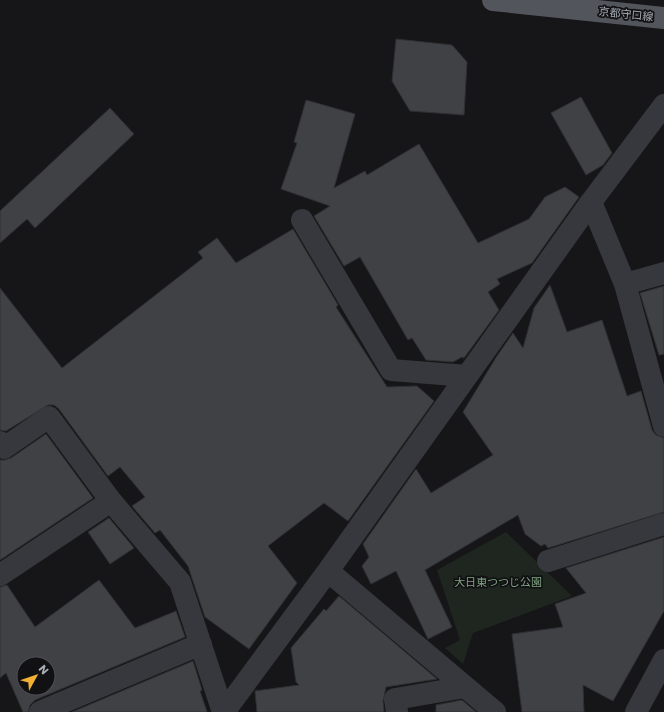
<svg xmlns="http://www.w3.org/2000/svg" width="664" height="712" font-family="Poppins,'Noto Sans JP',sans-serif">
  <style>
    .green { fill: #1e261f }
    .building { fill: #404145; stroke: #303034; fill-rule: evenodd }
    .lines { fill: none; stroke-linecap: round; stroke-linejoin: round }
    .minor { stroke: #37383d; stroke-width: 22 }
    .tertiary { stroke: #37383d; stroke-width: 22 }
    .primary { stroke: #53555c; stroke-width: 22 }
    .labels { text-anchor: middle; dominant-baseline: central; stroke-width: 3.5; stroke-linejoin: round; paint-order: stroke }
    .street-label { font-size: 11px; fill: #a8adb8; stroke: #111113 }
    .park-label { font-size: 11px; fill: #7fa381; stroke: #111113 }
  </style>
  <rect width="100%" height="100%" fill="#161618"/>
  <path class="green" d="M506,532L572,596L473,633L463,664L445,648L460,640L437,570Z"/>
  <path class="building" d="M396,39L452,45L467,62L464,115L410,111L392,81Z
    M581,97L612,153L603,165L586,175L551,113Z
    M306,100L355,114L334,188L365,171L367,175L419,144L478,243L529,219L545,197L565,187L579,197L532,263L497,279L500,284L488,292L499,310L464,358L462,357L453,362L426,360L412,338L408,340L360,257L344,266L314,216L330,206L281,189L297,143L294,142Z
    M110,108L134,134L35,228L27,219L0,243V211Z
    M293,229L338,305L336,307L387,387L417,386L434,401L348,521L324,503L268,546L297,583L249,649L205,617L188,566L160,530L155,533L132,506L145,497L120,467L108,476L59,409L54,405H48L6,431L0,430V288L62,368L203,258L198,252L217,238L236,263Z
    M550,285L567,332L602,320L627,396L641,391L652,430L656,435L664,438V512L548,548L545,544L541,546L525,534L518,515L425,570L452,627L428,639L396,571L371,584L362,566L369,557L363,544L416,469L431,493L493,455L463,412L497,356L513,333L523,348L534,308Z
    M664,286V354L659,355L640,293Z
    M46,434L93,498L0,560V460H5L11,458Z
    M109,518L134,548L110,564L88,532Z
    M664,537V611L613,701L583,685L584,712H522L512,634L563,627L555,604L586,593L566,568Z
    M99,580L135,628L176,611L185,637L35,700L30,705L28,712H23L6,673L0,678V587L7,585L35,627ZM24,664H48V688H24Z
    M339,596L437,679L386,687L383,701L384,712H257L255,691L299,685L296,682L291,648L324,609L326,611Z
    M193,661L202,690L200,691L207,712H72Z
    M462,700L476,712H436V705Z"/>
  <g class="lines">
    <path class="minor" d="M591,202L625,284L664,426
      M302,220L391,370L467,376
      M625,284L664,273
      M0,442L4,448L49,417L111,501
      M548,561L664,524
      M328,571L495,712
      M0,575L111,501L180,582L223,712
      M40,712L201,644
      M224,712L328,571L591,202L664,105
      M397,712L395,699L465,687"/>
    <path class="tertiary" d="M636,712L664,660"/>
    <path class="primary" d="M493,0L664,18"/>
  </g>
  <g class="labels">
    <g class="street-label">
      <text transform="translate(626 14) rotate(6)">京都守口線</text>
    </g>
    <g class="park-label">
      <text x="498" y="582">大日東つつじ公園</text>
    </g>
  </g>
  <g transform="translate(36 676) rotate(50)"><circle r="19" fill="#111113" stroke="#4d4f55"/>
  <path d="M0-3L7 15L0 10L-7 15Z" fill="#f2b134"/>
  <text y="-6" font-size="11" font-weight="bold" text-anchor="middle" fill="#a8adb8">N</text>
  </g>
</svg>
